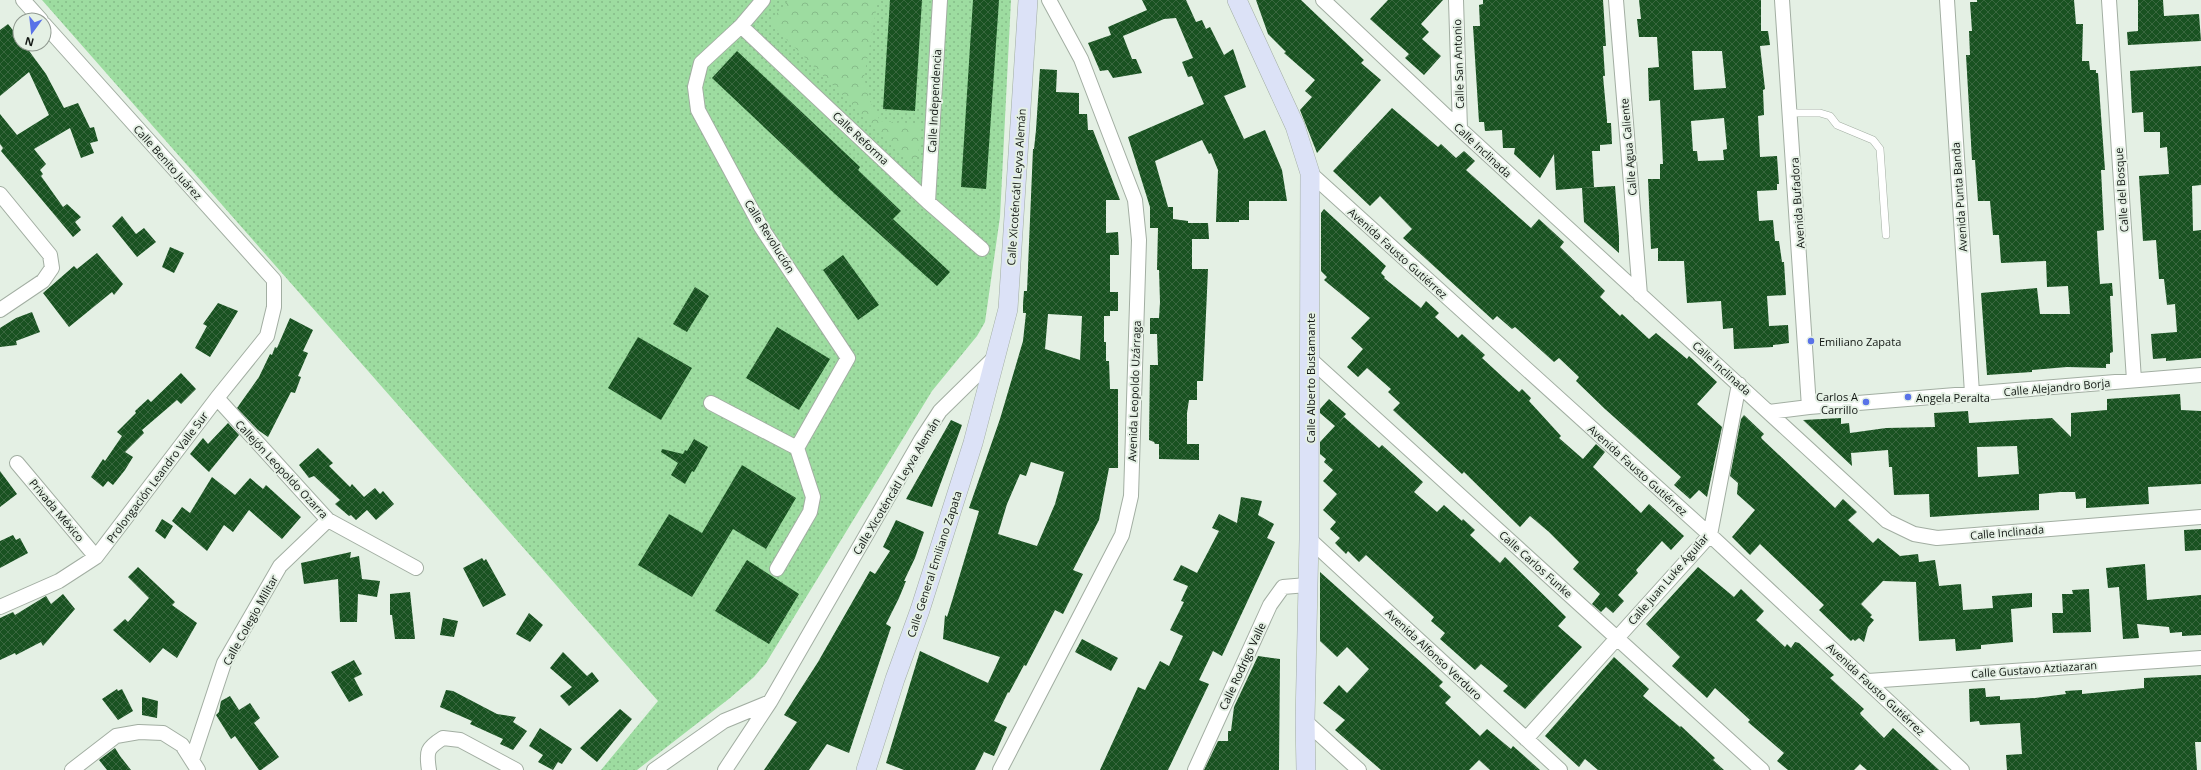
<svg xmlns="http://www.w3.org/2000/svg" width="2201" height="770" font-family="'Open Sans',sans-serif">
  <style>
    .grass { fill: url(#grass-dots) }
    .park { fill: url(#park-crowns) }
    .building { fill: url(#building-cross-hatch); fill-rule: evenodd }
    .lines { fill: none; stroke-linecap: round; stroke-linejoin: round }
    .lane-casing { stroke: #a2aea2; stroke-width: 8 }
    .street-casing { stroke: #a2aea2; stroke-width: 16 }
    .secondary-casing { stroke: #a2aea2; stroke-width: 20 }
    .lane { stroke: #fff; stroke-width: 7 }
    .street { stroke: #fff; stroke-width: 14 }
    .secondary { stroke: #dce2f7; stroke-width: 19 }
    .poi-dot { fill: #5972e8; stroke: #e4f0e4; stroke-width: 1.5 }
    .labels { text-anchor: middle; dominant-baseline: central; stroke-width: 4; stroke-linejoin: round; paint-order: stroke }
    .street-label { font-size: 11px; fill: #111612; stroke: #e4f0e4 }
    .poi-label { font-size: 11px; fill: #111612; stroke: #e4f0e4; text-anchor: start }
  </style>
  <defs>
    <pattern id="grass-dots" width="8" height="8" patternUnits="userSpaceOnUse"><rect width="8" height="8" fill="#9ddca0"/><path d="M2 2h.1M6 6h.1" fill="none" stroke="#86bc89" stroke-width="1.8" stroke-linecap="round"/></pattern>
    <pattern id="park-crowns" width="20" height="18" patternUnits="userSpaceOnUse"><rect width="20" height="18" fill="#9ddca0"/><path d="M2 6a3 3 0 1 1 6 0M12 15a3 3 0 1 1 6 0" fill="none" stroke="#86bc89"/></pattern>
    <pattern id="building-cross-hatch" width="8" height="8" patternUnits="userSpaceOnUse"><rect width="8" height="8" fill="#195221"/><path d="M0 0l8 8M0 8l8-8" fill="none" stroke="#39673f"/></pattern>
  </defs>
  <rect width="100%" height="100%" fill="#e4f0e4"/>
  <path class="grass" d="M42,0H1011L1000,217L985,322L977,336L932,391L766,663L754,677L730,698L637,770H601L658,701Z"/>
  <path class="park" d="M789,0H878L864,77L869,99L880,121L922,124L917,162L908,160L769,22Z"/>
  <path class="building" d="M890,0H922L915,111L883,109Z
    M973,0H999L986,189L961,187Z
    M1142,0H1186L1196,22L1202,20L1206,29L1210,27L1224,55L1233,49L1246,87L1224,96L1244,139L1265,130L1282,170L1287,201H1249V220H1239V222H1216L1218,170L1211,153L1209,154L1202,140L1155,161L1168,207H1173V219L1188,221V223H1208L1209,239H1192V269H1208L1203,381H1197V400H1189L1187,413V444H1199V460L1159,459V444H1155L1154,442L1149,440L1150,365H1158L1157,334H1150V318H1159L1160,302L1159,270H1157L1158,228H1150V207L1128,137L1204,104L1192,76L1188,77L1182,62L1193,58L1176,18L1164,19L1123,36L1132,59H1136L1142,73L1113,78L1108,70L1100,71L1088,43L1111,35L1108,27L1147,10Z
    M1256,0H1301L1364,60L1361,63L1381,80L1317,153L1300,110L1312,97L1305,91L1315,80L1284,53L1286,52L1268,34Z
    M1388,0H1443L1421,24L1429,32L1422,39L1441,56L1424,75L1405,58L1409,54L1370,19Z
    M1483,0H1603L1606,46H1603L1605,76H1603L1607,120V123H1611L1612,144L1600,145V151H1592L1594,187L1556,190L1554,154L1540,178L1514,154L1515,148H1503L1502,130L1485,131L1484,122H1479L1473,26H1480L1479,5L1483,4Z
    M1639,0H1761V31H1768L1770,45L1760,46L1765,89L1763,90L1764,115L1758,116L1760,157L1777,156L1779,184H1777V190L1757,191L1759,221L1773,220L1775,241H1779L1782,262H1784L1786,295L1767,296L1769,326L1788,325L1789,343L1773,345V347L1734,349L1733,328L1723,329L1721,301L1687,303L1684,261H1658V248L1651,249L1648,179H1660V164H1663L1660,100L1649,101L1648,68L1659,67L1657,37H1639L1637,19H1641ZM1692,51H1722L1726,88L1694,90ZM1724,118L1727,149L1723,150L1724,160L1698,161L1697,151H1693L1691,121Z
    M1977,0H2074L2076,24H2083L2082,61H2089L2090,70H2096V73H2098L2101,115L2105,170H2101L2104,230L2097,231L2098,254L2100,284L2112,283L2113,296H2110L2113,352L2110,353V364H2106V368L2067,367L2032,370V372L1987,375L1981,293L2037,288L2040,314H2070L2068,286L2047,287L2046,261L2001,263L1999,235H1993L1990,201H1978L1975,160H1972L1966,55H1970L1969,31H1972L1970,2H1977Z
    M2138,0H2163L2164,16L2199,14L2201,41L2128,45L2127,32L2138,31Z
    M8,24L20,39V44H24L46,74L64,108L78,103L90,128L94,127L98,141L90,143L94,153L81,158L70,128L34,149L46,164L40,170L43,174L41,176L63,207L67,204L81,217L75,222L81,230L73,237L1,151L3,148L0,144V114L17,135L49,115L29,72L0,96V30Z
    M737,51L860,167L858,170L901,211L893,219L950,272L937,286L835,194L712,78Z
    M2201,66V185L2192,186L2193,231L2201,230V358L2166,361V358L2153,359L2151,334L2177,332L2175,304L2167,305L2164,279H2159L2156,240L2143,241L2139,176L2169,174L2167,147L2160,148V132H2144L2143,112L2132,113L2130,71Z
    M1040,69L1057,70L1056,92L1079,93V114H1087L1088,130H1093L1120,200H1106V233L1118,232L1119,255H1110V292H1118V311H1110V316H1104V342H1106V361H1109L1110,389H1118V468H1109L1099,520L1073,570L1083,574L1063,614L1055,610L1026,666L1024,665L1009,693L1008,692L994,721L1007,727L994,756L984,752L975,770H904L886,763L920,651L988,683L1000,657L943,639L945,615L947,617L952,601L979,511L969,508L1000,419L1023,341L1026,313H1023V304L1024,291H1027L1033,149H1034L1036,130ZM1048,314L1082,316L1080,360L1045,349ZM1031,462L1064,472L1055,504L1037,546L998,534L1007,504L1020,474L1026,476Z
    M1392,108L1438,147L1441,144L1456,158L1464,151L1475,161L1466,170L1531,228L1539,219L1564,242L1560,247L1605,291L1600,297L1620,316L1622,314L1649,339L1656,333L1687,359L1689,356L1717,382L1697,404L1722,427L1707,497L1699,490L1690,499L1674,485L1681,477L1605,409L1576,381L1579,377L1559,358L1554,362L1515,327L1512,329L1497,316L1493,320L1403,238L1412,229L1380,196L1370,206L1333,171Z
    M1615,186L1619,236V253L1584,222L1582,188Z
    M1324,209L1386,266L1381,273L1385,277L1384,278L1421,308L1426,301L1439,313L1435,317L1458,338L1462,334L1485,355L1482,358L1519,392L1522,389L1531,398L1529,401L1561,436L1559,438L1583,459L1596,444L1605,452L1593,467L1641,513L1649,504L1684,536L1671,550L1662,541L1636,570L1638,573L1618,595L1624,601L1613,613L1606,607L1601,612L1592,604L1600,594L1573,569L1579,562L1549,532L1530,516L1520,527L1464,472L1462,474L1393,410L1400,403L1388,392L1391,389L1367,368L1358,377L1347,367L1363,349L1351,338L1370,318L1324,280L1327,277L1321,271V213Z
    M122,216L136,234L144,228L156,242L137,257L112,226Z
    M170,247L184,253L174,273L162,267Z
    M97,253L123,284L114,295L112,292L69,327L43,293L74,266L77,269Z
    M843,255L879,305L858,320L823,270Z
    M695,287L709,296L687,332L673,324Z
    M218,303L238,311L210,357L195,348L207,326L203,324Z
    M32,312L40,332L16,341L17,345L0,347V328L16,318Z
    M290,318L313,330L303,351L308,353L298,376L301,377L295,393L291,392L268,437L258,430L237,408L259,377L270,354L272,355L275,347L277,348Z
    M777,327L830,359L799,410L746,378Z
    M638,337L692,368L661,420L608,388Z
    M181,373L196,389L181,404L177,400L142,430L144,433L125,452L133,457L125,470L113,485L108,481L103,487L91,477L103,459L105,461L122,436L117,432L136,413L135,411L148,399L151,402Z
    M2180,394L2181,410L2201,411V484L2148,487L2149,504L2086,508V498L2076,499L2075,492H2060L2039,494V510L1930,517L1929,494L1894,495L1892,467H1889L1888,450L1851,453L1852,466L1803,420L1841,418V424L1849,423L1850,433L1886,428L1935,427L1934,413L1968,411L1969,423L2052,418L2071,437V413L2107,410V399ZM2017,446L2019,474L1978,477L1977,447Z
    M1329,399L1346,414L1337,425L1344,417L1379,448L1382,445L1423,482L1414,492L1437,512L1444,505L1462,521L1463,519L1475,530L1470,535L1500,563L1505,557L1566,617L1558,626L1582,647L1525,709L1503,691L1508,686L1481,664L1475,670L1440,639L1445,633L1431,621L1434,617L1366,555L1359,562L1348,551L1346,554L1335,543L1340,538L1330,529L1336,522L1323,510L1337,494L1323,481L1333,470L1324,462L1326,459L1320,454V442L1335,426L1320,413V409Z
    M1744,415L1764,434L1761,437L1762,439L1835,508L1843,499L1857,512L1848,520L1873,543L1878,538L1900,556L1918,554L1919,562L1935,560L1939,586L1961,584L1963,610L1993,608L1992,596L2032,593V607L2011,609L2013,642L1981,645V649L1956,651L1955,639L1919,641L1916,582L1883,581L1861,604L1872,615L1870,617L1874,620L1868,627L1864,642L1859,638L1855,641L1853,639L1851,641L1819,610L1824,605L1760,544L1750,555L1732,537L1755,510L1737,494L1738,483L1730,476L1741,419Z
    M951,420L962,425L932,507L906,499Z
    M228,423L239,435L209,472L190,454L203,438L208,444Z
    M694,439L708,447L694,472L692,471L685,484L671,475L678,463L661,452L662,449L683,454L685,450L687,451Z
    M318,448L333,463L329,466L350,487L352,484L364,497L375,488L380,494L383,491L394,504L376,520L367,510L356,520L351,515L349,516L335,504L340,500L314,476L309,478L299,465Z
    M742,465L796,498L766,549L733,529L692,597L638,565L669,514L702,533Z
    M0,471L17,494L0,507Z
    M212,477L235,495L250,478L263,489L266,485L301,517L282,539L249,510L233,532L224,525L207,551L172,521L182,507L190,513Z
    M1241,497L1262,501L1258,515L1274,524L1267,538L1275,542L1222,656L1213,651L1199,680L1209,684L1168,770H1100L1138,687L1145,690L1160,661L1169,666L1183,636L1170,630L1184,602L1181,601L1188,586L1173,580L1181,565L1197,573L1219,531L1212,528L1219,514L1237,523Z
    M162,519L173,526L165,539L155,531Z
    M896,520L924,532L915,558L904,581H906L899,598L886,624L891,627L849,753L827,744L809,770H764L797,722L784,715L818,662L870,571L875,574L890,551L883,547Z
    M2201,529V550L2185,551L2184,530Z
    M13,535L16,540L20,538L28,553L0,568V541Z
    M351,552L350,558L359,556L362,579L380,581L377,597L358,594L357,622H340L338,579L304,584L301,563Z
    M482,558L484,561L486,559L506,595L483,607L463,568Z
    M747,560L799,594L769,644L715,611Z
    M2145,564L2147,600L2201,595V635L2182,636V632L2170,633L2169,627L2137,624L2139,638L2123,639L2119,587L2108,588L2106,568Z
    M138,567L175,602L172,605L197,623L177,658L163,648L150,663L113,630L125,619L128,622L149,598L128,577Z
    M1698,567L1734,597L1741,589L1764,611L1756,620L1785,647L1787,644L1791,648L1795,642L1799,643L1834,675L1830,678L1864,709L1860,713L1861,715L1884,738L1893,728L1939,770H1867L1860,764L1854,770H1788L1777,761L1784,753L1748,722L1750,720L1715,688L1707,698L1672,666L1680,657L1646,624Z
    M1320,572L1443,682L1439,686L1451,697L1445,703L1480,736L1487,729L1511,749L1513,746L1540,770H1490L1479,760L1469,770H1381L1335,730L1345,720L1323,703L1339,685L1347,693L1369,669L1347,647L1337,657L1320,641Z
    M2089,589L2091,632L2053,633L2052,613H2063L2062,594H2073L2072,590Z
    M410,592L415,639H395L392,615H390V594Z
    M63,594L75,609L43,646L41,642L16,655L15,653L0,660V618L13,612L15,615L46,596L51,604Z
    M529,613L543,625L530,642L516,634Z
    M443,618L458,621L454,637L440,635Z
    M1082,639L1118,658L1111,671L1075,652Z
    M563,652L587,676L592,672L599,681L569,706L560,696L572,687L550,668Z
    M1258,656L1280,659L1279,770H1204L1218,741H1228V731H1231L1234,707Z
    M1614,657L1649,689L1643,696L1680,727L1681,726L1715,758L1713,760L1724,770H1598L1585,759L1579,767L1545,736Z
    M354,660L362,674L354,678L363,695L349,702L331,672Z
    M2201,675V742H2195L2197,770H2007L2006,755L2022,754L2020,723L1980,725L1979,721L1970,722L1969,689L1985,688L1986,697L2000,696V700L2035,698L2066,694L2065,691L2082,690V694L2144,688V678Z
    M117,689L118,691L122,689L133,711L118,720L102,699Z
    M446,690L453,691L497,714L516,717L513,722L527,731L513,750L500,744L503,739L470,724L472,721L440,707Z
    M230,696L239,710L250,703L260,718L254,723L279,757L261,770H259L235,736L231,739L216,715L219,712L221,701Z
    M142,697L158,701L157,718L142,715Z
    M620,709L632,719L597,762L580,748Z
    M540,728L572,749L562,764L558,762L553,770L538,762L543,755L529,746Z
    M115,748L120,756L131,770H107L99,760Z"/>
  <g class="lines">
    <defs>
      <path id="lane" d="M1791,113H1820L1830,116L1837,125L1873,140L1880,149L1886,235"/>
      <path id="street" d="M23,0L41,20
        M763,0L741,26L701,63L695,87L698,110L761,227L848,358L797,448L813,497L810,512L777,569
        M1323,0L1460,129L1887,521L1914,534L1937,538L2201,517
        M1456,0L1460,129
        M1616,0L1640,295
        M1782,0L1809,407
        M1947,0L1972,393
        M2109,0L2134,380
        M741,26L928,202L982,249
        M1310,173L1710,535L1962,770
        M0,194L50,255L52,268L43,281L0,310
        M928,202L940,0
        M1310,359L1762,770
        M217,398L328,520L416,568
        M711,403L797,448
        M1769,412L1809,407L2201,375
        M17,463L96,557
        M1309,539L1560,770
        M0,607L59,581L96,557L217,398L267,336L274,307V280L44,24
        M1868,681L2201,658
        M1305,721L1359,770
        M1526,739L1710,535L1739,384
        M192,760L224,663L280,566L328,520
        M72,770L116,736L139,732L163,733L182,745L198,770
        M429,770C426,751 427,748 443,738L460,740L516,770
        M654,770L724,721L770,702
        M725,770L770,702L921,440L940,411L995,357
        M1000,770L1122,535L1131,496L1139,240L1135,200L1081,59L1049,0
        M1195,770L1270,605L1283,587L1307,585"/>
      <path id="secondary" d="M1237,0L1295,126L1310,173L1309,539L1305,721L1306,770
        M866,770L895,679L920,610L973,443L1008,309L1028,0"/>
    </defs>
    <use href="#lane" class="lane-casing"/>
    <use href="#street" class="street-casing"/>
    <use href="#secondary" class="secondary-casing"/>
    <use href="#lane" class="lane"/>
    <use href="#street" class="street"/>
    <use href="#secondary" class="secondary"/>
  </g>
  <g class="poi-dot">
    <circle cx="1811" cy="341" r="4"/>
    <circle cx="1908" cy="397" r="4"/>
    <circle cx="1866" cy="402" r="4"/>
  </g>
  <g class="labels">
    <g class="street-label">
      <text transform="translate(1458 64) rotate(-92)">Calle San Antonio</text>
      <text transform="translate(934 101) rotate(-87)">Calle Independencia</text>
      <text transform="translate(861 138) rotate(43)">Calle Reforma</text>
      <text transform="translate(1628 147) rotate(-95)">Calle Agua Caliente</text>
      <text transform="translate(1483 150) rotate(43)">Calle Inclinada</text>
      <text transform="translate(168 162) rotate(48)">Calle Benito Juárez</text>
      <text transform="translate(1016 187) rotate(-86)">Calle Xicoténcátl Leyva Alemán</text>
      <text transform="translate(2121 190) rotate(-94)">Calle del Bosque</text>
      <text transform="translate(1959 197) rotate(-94)">Avenida Punta Banda</text>
      <text transform="translate(1797 203) rotate(-94)">Avenida Bufadora</text>
      <text transform="translate(770 236) rotate(58)">Calle Revolución</text>
      <text transform="translate(1398 253) rotate(42)">Avenida Fausto Gutiérrez</text>
      <text transform="translate(1722 368) rotate(42)">Calle Inclinada</text>
      <text transform="translate(1310 378) rotate(-90)">Calle Alberto Bustamante</text>
      <text transform="translate(2057 387) rotate(-5)">Calle Alejandro Borja</text>
      <text transform="translate(1134 391) rotate(-88)">Avenida Leopoldo Uzárraga</text>
      <text transform="translate(282 469) rotate(47)">Callejón Leopoldo Ozarra</text>
      <text transform="translate(1638 470) rotate(42)">Avenida Fausto Gutiérrez</text>
      <text transform="translate(157 477) rotate(-53)">Prolongación Leandro Valle Sur</text>
      <text transform="translate(896 486) rotate(-59)">Calle Xicoténcátl Leyva Alemán</text>
      <text transform="translate(57 510) rotate(50)">Privada México</text>
      <text transform="translate(2007 532) rotate(-5)">Calle Inclinada</text>
      <text transform="translate(934 564) rotate(-72)">Calle General Emiliano Zapata</text>
      <text transform="translate(1536 564) rotate(42)">Calle Carlos Funke</text>
      <text transform="translate(1668 579) rotate(-49)">Calle Juan Luke Águilar</text>
      <text transform="translate(250 620) rotate(-61)">Calle Colegio Militar</text>
      <text transform="translate(1434 654) rotate(43)">Avenida Alfonso Verduro</text>
      <text transform="translate(1242 666) rotate(-65)">Calle Rodrigo Valle</text>
      <text transform="translate(2034 669) rotate(-4)">Calle Gustavo Aztiazaran</text>
      <text transform="translate(1876 689) rotate(43)">Avenida Fausto Gutiérrez</text>
    </g>
    <g class="poi-label">
      <text x="1819" y="341">Emiliano Zapata</text>
      <text x="1858" y="396" text-anchor="end">Carlos A<tspan x="1858" dy="13">Carrillo</tspan></text>
      <text x="1916" y="397">Angela Peralta</text>
    </g>
  </g>
  <g transform="translate(32 32) rotate(195)"><circle r="19" fill="#e4f0e4" stroke="#909990"/>
  <path d="M0-3L7 15L0 10L-7 15Z" fill="#5972e8"/>
  <text y="-6" font-size="11" font-weight="bold" text-anchor="middle" fill="#111612">N</text>
  </g>
</svg>
